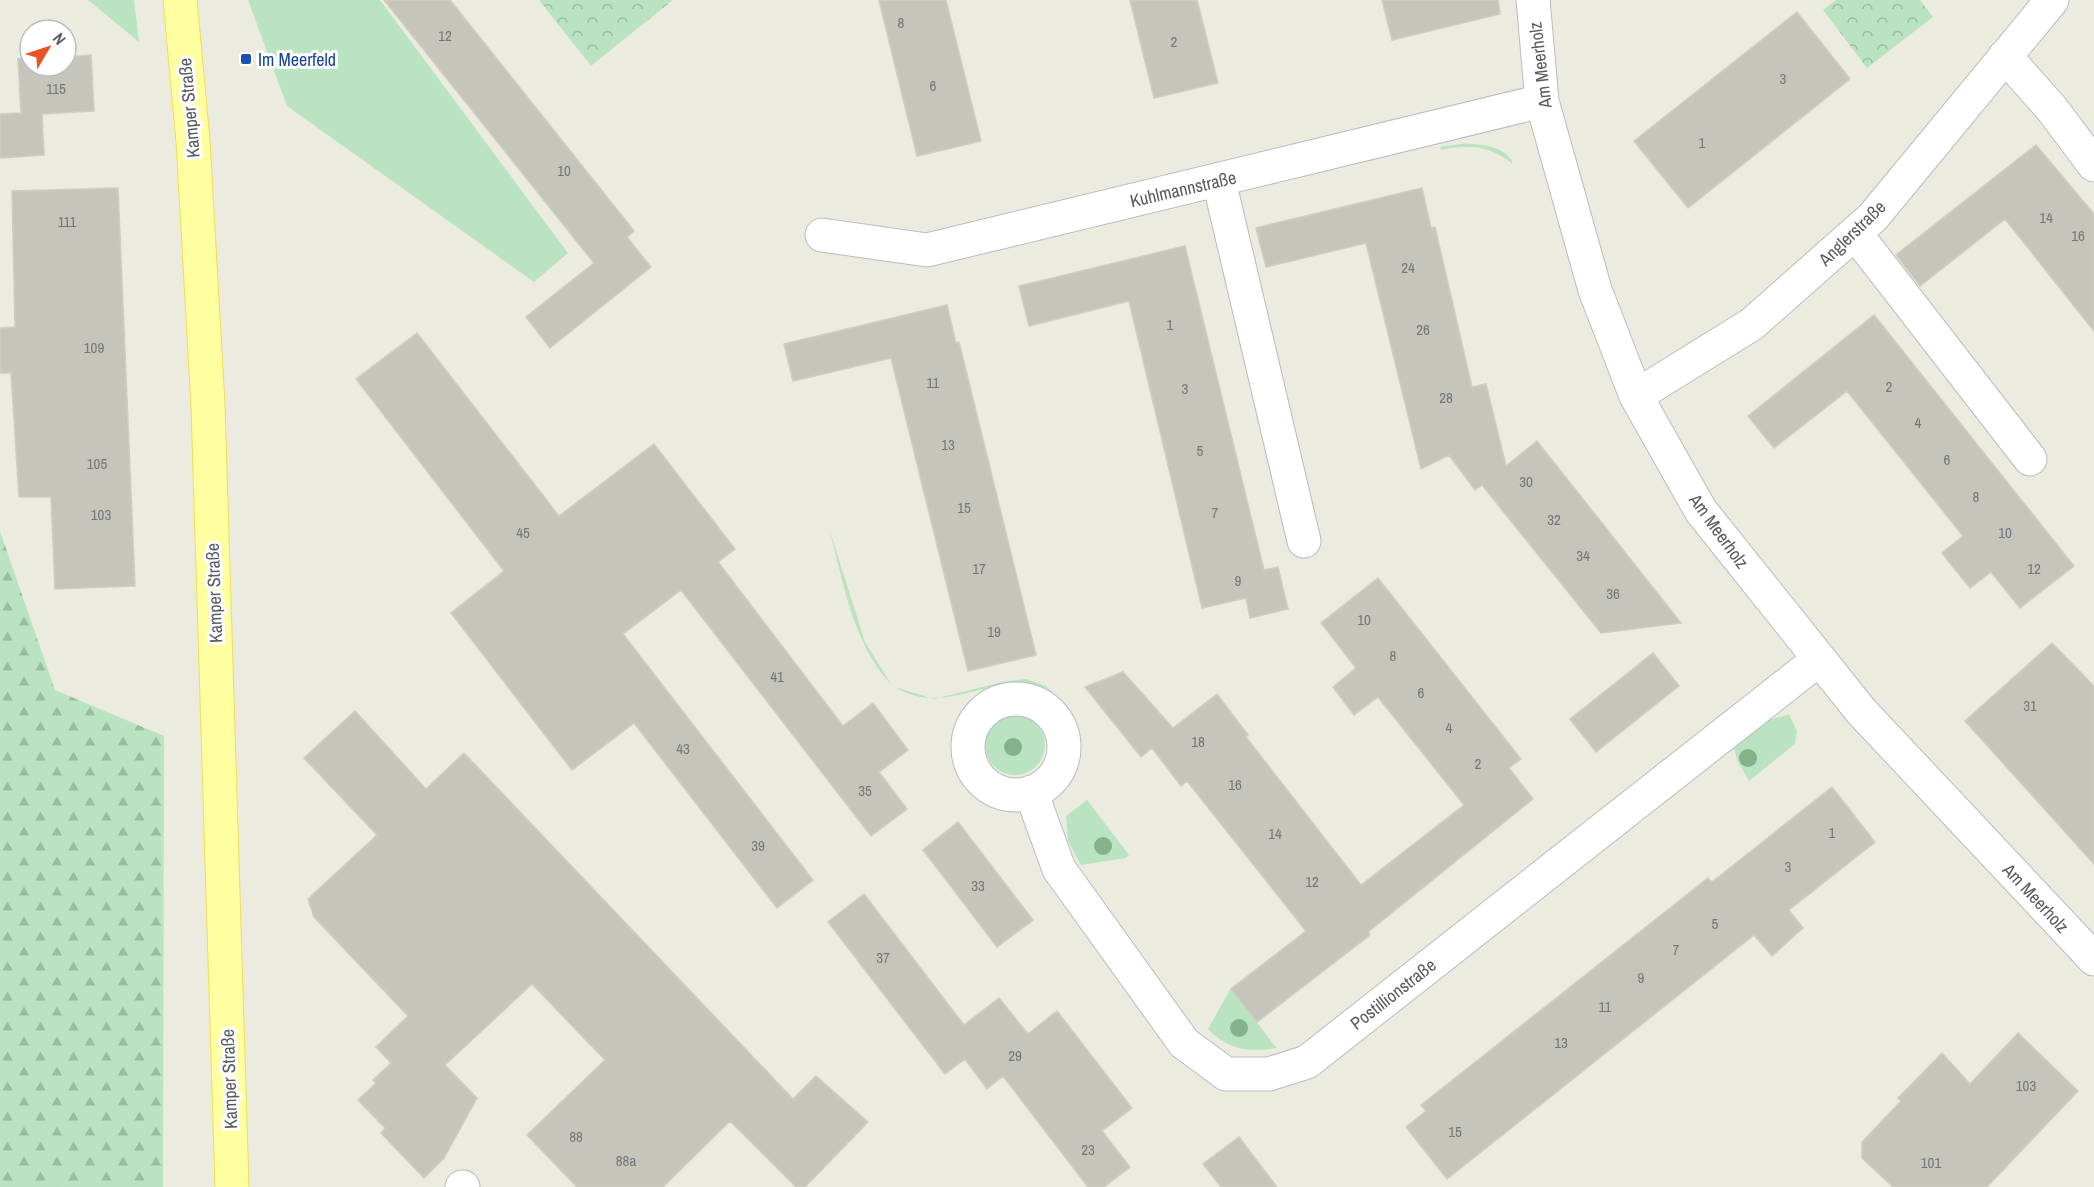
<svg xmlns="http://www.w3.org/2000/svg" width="2094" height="1187" font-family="'Archivo Narrow',sans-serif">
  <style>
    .green { fill: #bae4c1 }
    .forest { fill: url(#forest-firs) }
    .park { fill: url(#park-crowns) }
    .building { fill: #c6c5bc; stroke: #d0cdbe; stroke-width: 1.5 }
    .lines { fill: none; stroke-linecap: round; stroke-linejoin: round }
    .minor-casing { stroke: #babbc1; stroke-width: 35 }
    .major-casing { stroke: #f2dd52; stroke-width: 35 }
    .minor { stroke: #fff; stroke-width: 33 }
    .major { stroke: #fffea1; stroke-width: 33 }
    .tree { fill: #86b289 }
    .transit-dot { fill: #1a4fb4; stroke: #fff; stroke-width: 2 }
    .labels { text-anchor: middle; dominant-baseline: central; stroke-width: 6; stroke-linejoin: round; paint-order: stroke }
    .number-label { font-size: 15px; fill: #747678 }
    .transit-label { font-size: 18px; fill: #164399; stroke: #fff; text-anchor: start }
    .street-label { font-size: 18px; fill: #585b61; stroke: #fff }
  </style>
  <defs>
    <pattern id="forest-firs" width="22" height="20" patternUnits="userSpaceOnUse" patternTransform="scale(1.5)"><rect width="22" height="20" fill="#bae4c1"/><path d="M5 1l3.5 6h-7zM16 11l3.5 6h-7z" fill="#9abca0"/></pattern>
    <pattern id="park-crowns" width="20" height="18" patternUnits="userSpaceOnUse" patternTransform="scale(1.5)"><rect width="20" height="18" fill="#bae4c1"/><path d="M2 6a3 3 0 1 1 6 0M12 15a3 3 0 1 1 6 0" fill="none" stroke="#9abca0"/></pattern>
  </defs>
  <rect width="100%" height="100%" fill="#ecebdf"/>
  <path class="green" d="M88,0H134L139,42Z
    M248,0H380L568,253L534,282L287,106Z
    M1461,144C1478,143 1507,146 1513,164C1488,145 1470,144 1441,150L1440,147Z
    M829,528L865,642L891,684C852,643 843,580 829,528Z
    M1026,679L1046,686L1068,708L1065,709C1015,647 956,725 895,687L934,699L1002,682Z
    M1789,714L1797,731L1795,744L1749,781L1737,760L1733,743L1760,723Z
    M985 745a30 30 0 1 1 60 0a30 30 0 1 1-60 0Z
    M1087,800L1129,855L1126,858L1081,865L1068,841L1066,816Z
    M1231,988L1274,1045L1277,1048C1250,1053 1228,1050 1208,1029Z"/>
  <path class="forest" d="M0,531L55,690L164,736L163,1187H0Z"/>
  <path class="park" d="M539,0H673L591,66Z
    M1836,0H1920L1933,17L1867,68L1823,10Z"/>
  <path class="building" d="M384,0H450L634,231L627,237L651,267L550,348L526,317L594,263Z
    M879,0H946L981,141L917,156Z
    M1130,0H1197L1218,83L1154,98Z
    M1382,0H1498L1500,14L1392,40Z
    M1797,12L1850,79L1688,208L1634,141Z
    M91,55L94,111L42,114L44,155L0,158V114L21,113L18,59L30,58V66H66V57Z
    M2036,145L2094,214V331L2005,219L1920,286L1896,255Z
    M118,188L135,586L55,589L51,497H19L11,373H0V328L15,327L12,191Z
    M1422,188L1431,228L1435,227L1472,387L1486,384L1506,466L1537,441L1681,623L1601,633L1482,485L1475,490L1449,455L1421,469L1366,243L1266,267L1256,228Z
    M1185,246L1264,570L1278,567L1288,609L1250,618L1246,598L1202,608L1129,301L1029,326L1019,286Z
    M947,305L956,343L959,342L1036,655L968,671L891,358L793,381L784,344Z
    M1874,315L2074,566L2020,608L1991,572L1970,588L1942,553L1963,536L1847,391L1774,448L1748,416Z
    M417,333L559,516L654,444L735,549L718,562L843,726L873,703L908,750L879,772L907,809L871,836L681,590L623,634L813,880L777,908L634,723L572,770L451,613L504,571L356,379Z
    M1378,578L1521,759L1509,768L1533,799L1368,932L1370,935L1257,1022L1231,989L1306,931L1187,781L1181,786L1152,748L1141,757L1085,687L1123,672L1173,728L1217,694L1248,735L1246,737L1361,885L1464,805L1378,697L1354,715L1333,687L1356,668L1321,623Z
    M2052,643L2094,686V864L1965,721Z
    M1653,653L1679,686L1596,752L1570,719Z
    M355,711L426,789L464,753L793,1099L816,1076L868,1122L805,1187H796L730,1121L663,1187H577L527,1135L605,1060L532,984L445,1065L477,1098L444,1158L424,1178L381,1133L385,1128L358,1100L376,1083L373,1080L391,1063L376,1047L408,1016L314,917L308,899L377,835L304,758Z
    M1832,787L1875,842L1789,910L1803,928L1772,956L1754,935L1447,1179L1406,1127L1426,1111L1421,1105L1708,878L1712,882Z
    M958,822L1033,920L997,947L923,850Z
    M864,894L964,1025L999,998L1028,1034L1057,1011L1132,1108L1102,1131L1130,1167L1104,1187H1088L1003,1076L987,1089L965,1059L945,1074L828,922Z
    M2018,1033L2078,1091L1987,1187H1893L1862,1158V1142L1901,1101L1898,1098L1942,1053L1970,1084Z
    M1239,1137L1277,1187H1221L1203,1164Z"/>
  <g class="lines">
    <defs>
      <path id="minor" d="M1533,0L1542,101L1595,290L1636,396L1701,511L1861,711L2094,959
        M2005,56L2052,109L2094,165
        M1219,181L1304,541
        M1855,233L2030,459
        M822,235L927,250L1542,101
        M1636,396L1752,324L1873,217L2052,0
        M968 747a48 48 0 1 1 96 0a48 48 0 1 1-96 0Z
        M1031,792L1059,869L1184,1043L1226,1074H1269L1307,1062L1818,660
        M462,1187H463"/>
      <path id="major" d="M180,0L193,141L208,405L232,1187"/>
    </defs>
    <use href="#minor" class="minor-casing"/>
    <use href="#major" class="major-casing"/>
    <use href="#minor" class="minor"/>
    <use href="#major" class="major"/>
  </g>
  <g class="tree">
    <circle cx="1013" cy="747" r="9"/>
    <circle cx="1748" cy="758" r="9"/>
    <circle cx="1103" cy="846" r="9"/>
    <circle cx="1239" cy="1028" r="9"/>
  </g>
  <rect class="transit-dot" x="240" y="53" width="12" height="12" rx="3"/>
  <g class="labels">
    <g class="number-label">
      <text x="901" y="22">8</text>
      <text x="445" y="35">12</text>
      <text x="1174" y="41">2</text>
      <text x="1783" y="78">3</text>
      <text x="933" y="85">6</text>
      <text x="56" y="88">115</text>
      <text x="1702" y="142">1</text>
      <text x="564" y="170">10</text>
      <text x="2046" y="217">14</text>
      <text x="67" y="221">111</text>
      <text x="2078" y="235">16</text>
      <text x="1408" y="267">24</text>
      <text x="1170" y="324">1</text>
      <text x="1423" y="329">26</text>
      <text x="94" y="347">109</text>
      <text x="933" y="382">11</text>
      <text x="1889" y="386">2</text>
      <text x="1185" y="388">3</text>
      <text x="1446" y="397">28</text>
      <text x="1918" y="422">4</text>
      <text x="948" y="444">13</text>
      <text x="1200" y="450">5</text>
      <text x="1947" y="459">6</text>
      <text x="97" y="463">105</text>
      <text x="1526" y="481">30</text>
      <text x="1976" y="496">8</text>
      <text x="964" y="507">15</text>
      <text x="1215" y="512">7</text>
      <text x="101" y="514">103</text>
      <text x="1554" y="519">32</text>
      <text x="523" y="532">45</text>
      <text x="2005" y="532">10</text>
      <text x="1583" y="555">34</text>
      <text x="979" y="568">17</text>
      <text x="2034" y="568">12</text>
      <text x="1238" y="580">9</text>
      <text x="1613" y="593">36</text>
      <text x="1364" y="619">10</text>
      <text x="994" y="631">19</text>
      <text x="1393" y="655">8</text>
      <text x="777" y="676">41</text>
      <text x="1421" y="692">6</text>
      <text x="2030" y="705">31</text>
      <text x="1449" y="727">4</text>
      <text x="1198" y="741">18</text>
      <text x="683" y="748">43</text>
      <text x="1478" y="763">2</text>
      <text x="1235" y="784">16</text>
      <text x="865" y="790">35</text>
      <text x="1832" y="832">1</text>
      <text x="1275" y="833">14</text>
      <text x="758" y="845">39</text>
      <text x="1788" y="866">3</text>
      <text x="1312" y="881">12</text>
      <text x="978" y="885">33</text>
      <text x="1715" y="923">5</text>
      <text x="1676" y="949">7</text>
      <text x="883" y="957">37</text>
      <text x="1641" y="977">9</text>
      <text x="1605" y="1006">11</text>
      <text x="1561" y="1042">13</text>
      <text x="1015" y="1055">29</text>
      <text x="2026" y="1085">103</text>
      <text x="1455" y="1131">15</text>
      <text x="576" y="1136">88</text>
      <text x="1088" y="1149">23</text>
      <text x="626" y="1160">88a</text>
      <text x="1931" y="1162">101</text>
    </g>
    <g class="transit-label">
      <text x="258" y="59">Im Meerfeld</text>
    </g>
    <g class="street-label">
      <text transform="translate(1540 65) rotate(-97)">Am Meerholz</text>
      <text transform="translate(189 108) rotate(-95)">Kamper Straße</text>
      <text transform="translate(1183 189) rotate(-13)">Kuhlmannstraße</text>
      <text transform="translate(1852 233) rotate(-44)">Anglerstraße</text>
      <text transform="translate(1719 531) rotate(54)">Am Meerholz</text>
      <text transform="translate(214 593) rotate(-92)">Kamper Straße</text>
      <text transform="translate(2036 898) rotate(47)">Am Meerholz</text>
      <text transform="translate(1393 994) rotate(-38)">Postillionstraße</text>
      <text transform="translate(229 1079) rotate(-92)">Kamper Straße</text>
    </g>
  </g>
  <g transform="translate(48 48) rotate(51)"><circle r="28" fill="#ffffff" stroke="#bcbdc0" stroke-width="1.5"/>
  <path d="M0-4.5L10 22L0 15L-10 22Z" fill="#ea5327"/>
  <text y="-9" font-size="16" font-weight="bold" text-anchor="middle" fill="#585b61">N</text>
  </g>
</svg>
